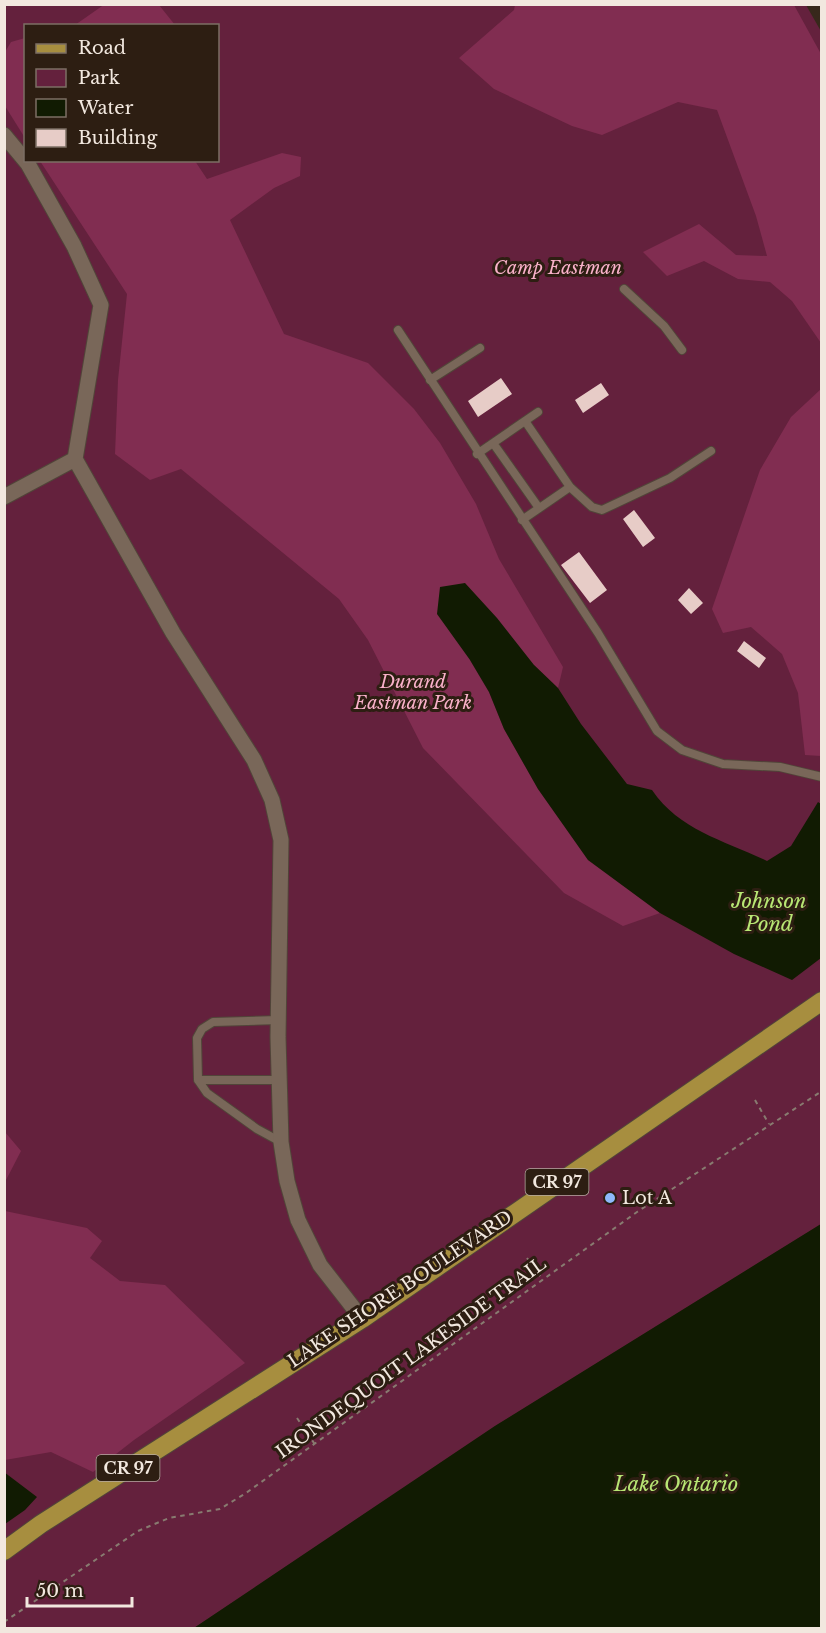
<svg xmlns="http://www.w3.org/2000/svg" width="826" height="1633" font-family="'Libre Baskerville',serif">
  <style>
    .green { fill: #64213d; fill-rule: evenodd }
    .forest { fill: #812d51 }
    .water { fill: #111b02 }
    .building { fill: #e7ccc7 }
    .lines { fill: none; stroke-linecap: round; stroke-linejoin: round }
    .lane-casing { stroke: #514539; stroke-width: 10 }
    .street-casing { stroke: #514539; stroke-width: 17 }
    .primary-casing { stroke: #514539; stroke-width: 20 }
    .path { stroke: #887b70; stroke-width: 2; stroke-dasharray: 4.5 4.5; stroke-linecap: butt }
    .lane { stroke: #796759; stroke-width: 8 }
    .street { stroke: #796759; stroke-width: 15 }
    .primary { stroke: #a78e3f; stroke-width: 18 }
    .poi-dot { fill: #8eb9fc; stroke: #2d1e12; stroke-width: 2 }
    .labels { text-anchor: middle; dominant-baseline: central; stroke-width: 6; stroke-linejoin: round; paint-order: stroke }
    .shield { fill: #2d1e12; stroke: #b7aba2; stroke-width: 1.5 }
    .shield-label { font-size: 16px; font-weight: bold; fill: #f2e8df }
    .park-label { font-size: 18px; font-style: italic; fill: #fab1ca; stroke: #2d1e12 }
    .poi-label { font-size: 18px; fill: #f2e8df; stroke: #2d1e12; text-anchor: start }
    .street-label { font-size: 18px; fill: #f2e8df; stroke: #2d1e12 }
    .water-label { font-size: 20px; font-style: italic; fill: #b8e674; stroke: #2d1e12 }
  </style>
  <rect width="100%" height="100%" fill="#37281b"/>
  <path class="green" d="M5,5H806L822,33L821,1224L495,1426L194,1628H5ZM26,26H218V160H26Z"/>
  <path class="forest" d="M105,4L159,5L175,25H75Z
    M515,5H794L821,54V343L792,301L770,282L738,279L704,261L667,276L643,252L699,224L736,255L767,256L756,216L717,110L678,102L602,135L572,126L494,89L459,58L514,10Z
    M25,38H26L25,138L5,106V52L11,42Z
    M282,153L301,157L300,176L274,188L230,220L284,334L368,363L414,409L440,443L476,504L499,559L563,667L558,688L534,665L470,660L489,692L504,729L538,789L588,860L660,913L623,926L564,893L423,748L368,640L339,599L181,469L150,480L115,454L118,380L127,294L40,161H195L207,179Z
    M821,389V756L805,755L798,693L782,654L751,627L723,633L712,609L760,470L791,417Z
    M5,1132L21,1151L5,1182Z
    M5,1211L87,1228L102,1241L90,1258L120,1281L165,1285L245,1363L134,1440L93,1472L51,1452L5,1460Z"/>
  <path class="water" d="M465,583L497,618L534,665L558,688L581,724L627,784L652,790C680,831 724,840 767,861L791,846L818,802L821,804V958L792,980L734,954L660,913L588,860L538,789L504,729L489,692L470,660L437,614L440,587Z
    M821,1224V1628H194L495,1426Z
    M4,1472L37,1497L25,1510L5,1524Z"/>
  <path class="building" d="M501,378L512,394L478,417L468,401Z
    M601,383L609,395L583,413L575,400Z
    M634,510L655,538L643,547L623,519Z
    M579,552L607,590L590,603L561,565Z
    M689,588L703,603L691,614L678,600Z
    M744,641L766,658L759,668L737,651Z"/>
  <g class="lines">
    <defs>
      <path id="lane" d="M624,289L664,326L682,350
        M398,330L598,633L657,731L682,750L723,764L780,767L822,777
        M430,380L480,348
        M493,443L539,508
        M477,454L538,412
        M570,487L592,507L602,510L670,478L711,451
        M522,520L570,487L525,421
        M278,1020L213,1022L202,1029L197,1038L198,1080L207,1093L257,1129L281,1142
        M198,1080H279"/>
      <path id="street" d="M4,135L28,164L74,246L101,305L75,459L173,633L254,760L272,800L281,840L278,1037L281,1142L287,1181L298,1220L320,1265L362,1319
        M4,497L75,459"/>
      <path id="primary" d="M4,1551L41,1524L362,1319L822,1001"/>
    </defs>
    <use href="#lane" class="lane-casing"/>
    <use href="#street" class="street-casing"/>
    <use href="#primary" class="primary-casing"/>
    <path class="path" d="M755,1100L769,1124
      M527,1258L543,1280
      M297,1418L314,1443
      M4,1622L138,1531L169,1518L220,1509L246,1493L637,1212L822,1091"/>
    <use href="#lane" class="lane"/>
    <use href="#street" class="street"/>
    <use href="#primary" class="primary"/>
  </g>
  <circle class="poi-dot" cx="610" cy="1198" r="6"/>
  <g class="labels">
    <g class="shield">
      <rect x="525.5" y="1169" width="63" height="26" rx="4.5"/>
      <rect x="96.5" y="1455" width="63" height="26" rx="4.5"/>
    </g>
    <g class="shield-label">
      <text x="557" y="1182">CR 97</text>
      <text x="128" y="1468">CR 97</text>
    </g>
    <g class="park-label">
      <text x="558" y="268">Camp Eastman</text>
      <text x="413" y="682">Durand<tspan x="413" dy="21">Eastman Park</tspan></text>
    </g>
    <g class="poi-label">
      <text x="622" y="1198">Lot A</text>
    </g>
    <g class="street-label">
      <text transform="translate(400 1289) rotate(-34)">LAKE SHORE BOULEVARD</text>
      <text transform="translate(411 1358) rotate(-36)">IRONDEQUOIT LAKESIDE TRAIL</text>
    </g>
    <g class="water-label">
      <text x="769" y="901">Johnson<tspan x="769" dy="23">Pond</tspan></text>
      <text x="676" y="1484">Lake Ontario</text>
    </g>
  </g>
  <rect width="826" height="1633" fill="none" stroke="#f2e8df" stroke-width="12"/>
  <rect x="24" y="24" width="195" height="138" fill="#2d1e12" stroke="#7c6f64" stroke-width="1.5"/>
  <rect x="36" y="44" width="30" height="9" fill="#a78e3f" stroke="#7c6f64" stroke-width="1.5"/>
  <text x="78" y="54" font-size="18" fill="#f2e8df">Road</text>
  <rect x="36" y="69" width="30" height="18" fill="#64213d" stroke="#7c6f64" stroke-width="1.5"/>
  <text x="78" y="84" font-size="18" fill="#f2e8df">Park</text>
  <rect x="36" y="99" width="30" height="18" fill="#111b02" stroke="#7c6f64" stroke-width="1.5"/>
  <text x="78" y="114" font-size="18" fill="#f2e8df">Water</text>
  <rect x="36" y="129" width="30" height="18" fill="#e7ccc7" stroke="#7c6f64" stroke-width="1.5"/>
  <text x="78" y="144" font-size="18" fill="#f2e8df">Building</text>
  <path d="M27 1597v9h105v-9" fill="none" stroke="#f2e8df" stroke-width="3"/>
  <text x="36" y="1597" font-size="18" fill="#f2e8df" stroke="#2d1e12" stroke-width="4.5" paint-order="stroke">50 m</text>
</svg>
